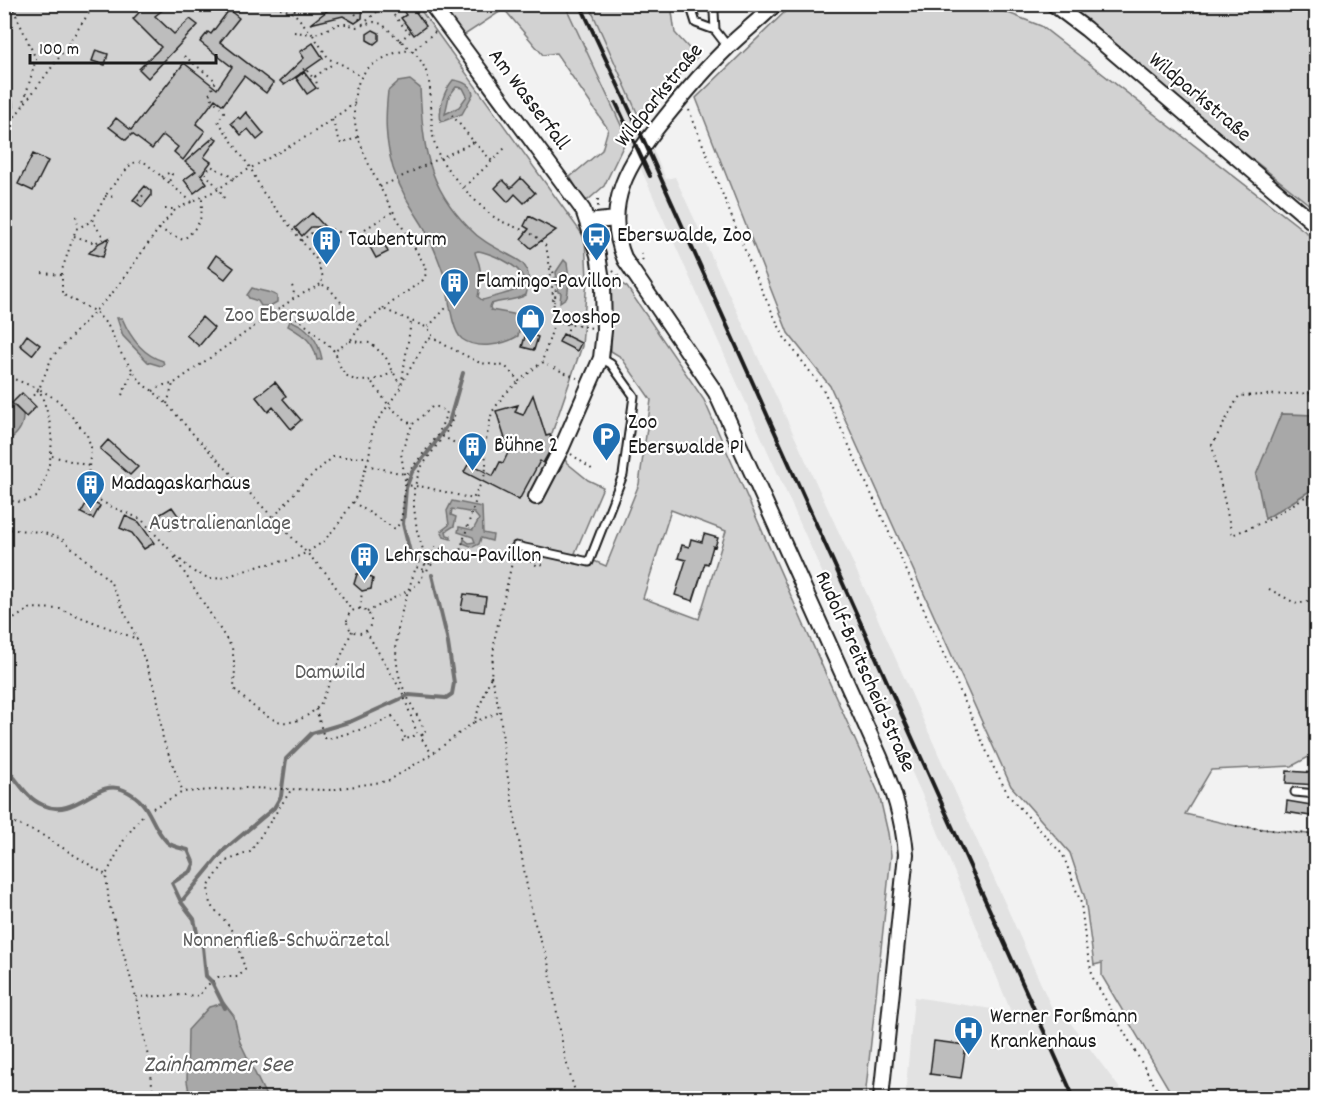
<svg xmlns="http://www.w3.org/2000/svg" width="1321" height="1103" font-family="Dekko,sans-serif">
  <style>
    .built { fill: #e2e2e2 }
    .green { fill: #d2d2d2; stroke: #777; stroke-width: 1.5; fill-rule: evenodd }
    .water { fill: #a8a8a8; stroke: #707070; stroke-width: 1.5; fill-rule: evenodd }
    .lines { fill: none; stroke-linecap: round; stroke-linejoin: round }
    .stream { stroke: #707070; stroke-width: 4 }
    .building { fill: #bdbdbd; stroke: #1c1c1c; stroke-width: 1.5 }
    .lane-casing { stroke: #1c1c1c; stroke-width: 11 }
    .street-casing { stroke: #1c1c1c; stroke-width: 18 }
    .path { stroke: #1c1c1c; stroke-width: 2; stroke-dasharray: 1.5 4.5; stroke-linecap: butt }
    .lane { stroke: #fff; stroke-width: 7 }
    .street { stroke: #fff; stroke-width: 14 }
    .rail { stroke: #1c1c1c; stroke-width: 4 }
    .path-bridge { stroke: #1c1c1c; stroke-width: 2; stroke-dasharray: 1.5 4.5; stroke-linecap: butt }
    .labels { text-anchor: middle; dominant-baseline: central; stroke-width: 4.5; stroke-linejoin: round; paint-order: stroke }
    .street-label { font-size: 22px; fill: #1c1c1c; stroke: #fff }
    .poi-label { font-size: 22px; fill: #1c1c1c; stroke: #fff; text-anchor: start }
    .park-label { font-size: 22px; fill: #5c5c5c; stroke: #fff }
    .water-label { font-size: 24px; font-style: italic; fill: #5b5b5b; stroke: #fff }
  </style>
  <rect width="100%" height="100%" fill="#f2f2f2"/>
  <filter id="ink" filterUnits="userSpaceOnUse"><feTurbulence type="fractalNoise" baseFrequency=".0167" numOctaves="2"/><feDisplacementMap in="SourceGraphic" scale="12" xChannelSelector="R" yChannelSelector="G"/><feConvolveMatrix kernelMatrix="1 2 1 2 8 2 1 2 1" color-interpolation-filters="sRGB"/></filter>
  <g filter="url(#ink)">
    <path class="built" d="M565,5H589L666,179L675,177L853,563L1054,1013L1060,1009L1127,1098H905L914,997L1011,1012L932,817L627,138Z"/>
    <path class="green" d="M4,5H417L585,238L587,279L582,346L551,436L567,463L588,480L603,487L575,553L606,566L639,484L651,400L621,357L611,351L610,287L622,284L627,287L704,400L879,794L888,833L891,855L865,1098H5ZM671,510L726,531L699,619L643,598Z
      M434,5H565L627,138L604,186L588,200H584L570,177L602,150L608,129L556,53L543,55L504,9L460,38Z
      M589,5H671L675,33L697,57L639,117Z
      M792,5H988L1041,26L1316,240V415L1281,414L1265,519L1316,487V753L1292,766L1211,770L1185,814L1236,826L1316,835V1098H1174L1102,976V963L1094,965L1085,898L1070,853L1011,786L830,386L788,333L696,98Z
      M1059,5H1316V210Z"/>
    <path class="water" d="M410,80L420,88C423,145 426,185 469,228C480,240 494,247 507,254C512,257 520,260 523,264C531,273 529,284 526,295C514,301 503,300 491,304L490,307L491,310L518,315L521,321L518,336C504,345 477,350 462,339C450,329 449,291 444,275C438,258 431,239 422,224C410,205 400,190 393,168C385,140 385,119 388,91L398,82ZM478,251C491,253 538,271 518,289C516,291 487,299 482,300L478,297C480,287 482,271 478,261C477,258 475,255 475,252Z
      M453,80C462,81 471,85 473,94L462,114L441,122C438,108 444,91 453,80ZM456,87L463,88L467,96L459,107L445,114L449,96Z
      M4,86C15,99 17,112 5,124Z
      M564,260L567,263L569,278L568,291L567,297L560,302L561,293L558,292L556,272Z
      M252,288C261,292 269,290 277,296V302L270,306H261L258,301L249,298L247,295Z
      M117,318H122C130,337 143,355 163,361L164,365L161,366L148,362L123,336Z
      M290,321C308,325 319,342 322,359L317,360C314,341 303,335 288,326Z
      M14,406L23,414C24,428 17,436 5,442V410Z
      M1281,414L1316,415V487L1265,519L1256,475Z
      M452,501L482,507L483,533L493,535L492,541L481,538L479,544L473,547L463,543L464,539L469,543L475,542L473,537L458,532L459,527L473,530L479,519L474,513L452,509L451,515L456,517L454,526L446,531L447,535L451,536V539L444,537L441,531L449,525L447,511Z
      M224,1003L234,1016L240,1042L267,1098H190L187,1081L188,1030L209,1007Z"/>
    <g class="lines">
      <path class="stream" d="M419,562L410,552L403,524L406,488L412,472L433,446L449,422L463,373
        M4,766C18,779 25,798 43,805C76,820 96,777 124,790C153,803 148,823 167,842C172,847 181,848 188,850L194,864L191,871L172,883L181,902L194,919L198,937L203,947L206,976L212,982L225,1008
        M181,902L224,850L274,808L281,796L286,759L312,733L352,721L409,695L446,698L452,694L454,683L447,637L432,575"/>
    </g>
    <path class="building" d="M147,4H170L155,16L174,34L190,19L198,25L148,78L139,69L161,47L133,19Z
      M336,4H363L362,18L355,23L343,16L310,24Z
      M399,4H410L426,26L414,35L401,18L406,15Z
      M229,10L239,18L220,42L273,83L266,93L244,76L223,105L215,99L196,124L205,131L183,160L174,152L178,147L163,135L152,149L132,134L126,140L109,127L116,118L131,130L184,63L217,89L232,67L200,42L208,32L211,34Z
      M373,30L379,33V40L374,44L367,40V34Z
      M313,43L323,58L284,85L280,81L304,58L300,52Z
      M96,50L108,54L105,65L92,61Z
      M304,72L316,88L307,94L296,78Z
      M246,112L264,134L257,140L248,129L241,135L231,123L238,117L240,119Z
      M214,137L217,139L204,157L211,162L201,175L200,174L207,183L194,193L184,180L196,171L185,162Z
      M33,154L48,161L33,191L18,184Z
      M521,178L535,193L524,203L515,194L508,202L495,188L503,180L511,188Z
      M145,186L151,191V196L142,207L133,200Z
      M312,213L325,227H311L302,236L295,228Z
      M529,216L556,230L531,248L521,239L529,229L524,226Z
      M109,238L103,257L89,253L99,243Z
      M383,241L388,252L376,258L370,247Z
      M216,255L234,268L225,279L208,267Z
      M202,317L214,328L199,346L186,335Z
      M526,333L538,337L534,350L522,347Z
      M563,334L581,343L577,351L559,342Z
      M27,335L40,345L32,355L20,345Z
      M275,382L286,396L283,399L301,420L291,429L273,407L268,412L256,397Z
      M22,393L36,407L26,417L12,403Z
      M533,395L546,436L550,435L553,445L543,463L540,461L519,500L464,472L469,463L493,476L500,462L503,463L509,451L496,411L518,405L515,412L523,415Z
      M108,440L138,467L130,475L100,449Z
      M88,500L100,506L93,519L81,513Z
      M172,507L182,521L170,530L159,515Z
      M125,516L139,522L154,543L144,549L132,533L120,528Z
      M704,534L718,538L715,547L713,546L708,564L705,563L693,601L675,595L686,560L678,558L682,545L689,547L691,539L702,542Z
      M366,572L373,579L371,589L362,591L354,584L357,574Z
      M464,594L486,597L484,612L461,609Z
      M1287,771L1317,773V785L1286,783Z
      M1287,801L1317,806V817L1286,812Z
      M934,1041L966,1045L961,1078L930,1074Z"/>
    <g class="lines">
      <defs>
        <path id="lane" d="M690,4L696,23L715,30
          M709,4L714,12L715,30L728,47
          M516,546L589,562L623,475L634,396L611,364L601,358
          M1295,792L1316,794"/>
        <path id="street" d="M431,4L583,210L598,255L603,286L604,331L601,358L562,447L536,497
          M775,4C760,20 743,32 728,47C705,69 684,94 664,119C630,161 601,204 625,260L716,393L880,757C893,789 903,819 906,854L881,1098
          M1053,4L1086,29L1316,225
          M587,222L616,219"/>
      </defs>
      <use href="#lane" class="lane-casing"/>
      <use href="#street" class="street-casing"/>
      <path class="path" d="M11,4L36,59L23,105
        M269,4L294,13
        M296,4L294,13L313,35L339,24H347L356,27L374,22L382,24L412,51
        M348,4L363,24L386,4
        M394,4L392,13L409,33
        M294,32L312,34
        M435,32L412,51C444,79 421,125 441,159C450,175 481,209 497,219C511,227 536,232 545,245C549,251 555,309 554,318C553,332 546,348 542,362L548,365
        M313,35L329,59L343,65L360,76
        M400,41L411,31
        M184,56L216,81L209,95L224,112L218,121L251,169L262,191L316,259L323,277L321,284L329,288L361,326L350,341L335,351
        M301,74L300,72L305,68L313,78
        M315,76L318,89
        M310,80L334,63
        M689,110L756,278L784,337L823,389L910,578L994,768L1009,796L1063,855L1081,903L1086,947L1093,978L1162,1098
        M332,120L341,144L358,137
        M4,131L58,59L95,4
        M474,142L492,161L505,148
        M162,177L170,172L172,174L169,182
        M380,187L474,142L452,115
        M464,187L492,161
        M105,196L116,197
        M224,198L219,189L205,173L211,166L234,178
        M598,199V208
        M138,201L146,192
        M192,202L143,161L132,163L109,190L92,221L76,229L62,270V294L96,312L108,326L122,355L143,385L153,391L167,404L194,435L327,574L352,611
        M165,209H176
        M76,216L79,227
        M159,229L183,240C200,225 202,221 202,199
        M365,229L394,211
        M74,236L95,243L104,238L92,221
        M301,241L313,232L320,234L328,228L338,232L316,258
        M641,253L643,262
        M551,266C556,277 557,291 554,302
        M613,271L622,280
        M42,273L62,275
        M292,286L294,290L293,298
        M383,309L423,280L426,274L425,266C402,225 374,184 359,139C351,116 350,78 374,64C385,57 399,49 412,51
        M273,313C280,315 290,315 296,318C301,320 332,348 335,352C338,358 339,365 342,370C353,388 379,380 393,372
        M554,322L593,328
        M361,326L383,309L428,328L433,337L443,344L480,363L505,366L519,381L542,362
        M428,327L445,309H450
        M567,336L571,310
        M350,341L370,343L385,356L400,385
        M554,368L577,378
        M4,375L39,389C56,430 56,458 37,497L21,502L4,500
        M404,379L427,340L433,337
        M153,391L164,385L173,384L293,299L321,284
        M1316,393L1239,396L1212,445L1232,535L1268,520L1303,498L1316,493
        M122,395L133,371
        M29,400L39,389
        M167,404L173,384
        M442,436L455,443L484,449L492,412L504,395L519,381
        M571,454L593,470
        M52,456L89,466
        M366,465L404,474
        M405,480L401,453L412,425
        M404,485L425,487L473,499C482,480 490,474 484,449
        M353,502L395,529L400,523L402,514L407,474L438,435L447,412L437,407H432L412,425L390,407L371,381
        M274,517L303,483L333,457H369
        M4,529L41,532L62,539L110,581L137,639L157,695L163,739L183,792
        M176,556L194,572L211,579L222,578L263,565L290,560L306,553L323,542L339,523L357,495L369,457L373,427L401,387L411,322
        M525,558L538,566L546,563
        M425,563L436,566
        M1269,589L1297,604L1316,599
        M347 621a12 12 0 1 1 24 0a12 12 0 1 1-24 0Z
        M360,609L362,591
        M367,612L413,588L422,578L426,559L417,531L414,507V489L420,469L447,431L455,414
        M4,625L31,608L60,609L137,639
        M352,631L320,705C284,740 263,715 234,689L235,668L232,648L170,550L141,519L112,507L90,495L88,477L91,447L87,435L59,401L39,389L52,357L115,290L160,227L176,209L217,190L237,176L311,134L355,103
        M366,631L403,694L417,733
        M491,676L500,712L505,761L532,915L548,962L565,1058L577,1098
        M316,709L324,738L328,739L376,725L394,715
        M392,716L406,739
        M474,722L500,712
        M422,735L420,736L432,754
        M402,741L418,734
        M153,808L183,792L245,788L329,790L388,781L432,754L474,722L491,676L495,637L514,554
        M142,816L125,838L106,875L109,903L136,997L151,1072L153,1098
        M4,818L42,835L106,875
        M1236,826L1316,835
        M136,997L184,995L199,996L205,987L218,977H238L245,970C237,938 234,928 210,905L208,887L226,861L250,852L291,790"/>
      <use href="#lane" class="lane"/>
      <use href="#street" class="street"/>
      <path class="rail" d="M580,4L645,143L1074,1098
        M616,103L650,176"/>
      <path class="path-bridge" d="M422,735L426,733C418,716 407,699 401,682C388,642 404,604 416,567L427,571L435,547L459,554L478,493"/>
    </g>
  </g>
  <defs>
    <symbol id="bus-pin" viewBox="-11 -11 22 30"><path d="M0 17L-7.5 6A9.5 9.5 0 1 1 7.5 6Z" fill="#1f6fb2" stroke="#fff"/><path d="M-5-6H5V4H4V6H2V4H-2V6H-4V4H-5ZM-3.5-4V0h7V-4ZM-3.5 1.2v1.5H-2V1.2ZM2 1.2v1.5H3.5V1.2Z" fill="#fff"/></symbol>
    <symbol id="building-pin" viewBox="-11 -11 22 30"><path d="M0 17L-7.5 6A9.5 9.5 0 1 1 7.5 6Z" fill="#1f6fb2" stroke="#fff"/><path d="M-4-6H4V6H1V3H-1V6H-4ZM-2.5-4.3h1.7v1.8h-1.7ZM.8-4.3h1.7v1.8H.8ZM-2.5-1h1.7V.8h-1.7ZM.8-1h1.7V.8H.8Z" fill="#fff"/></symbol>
    <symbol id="shop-pin" viewBox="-11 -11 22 30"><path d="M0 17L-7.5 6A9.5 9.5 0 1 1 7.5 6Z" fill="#1f6fb2" stroke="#fff"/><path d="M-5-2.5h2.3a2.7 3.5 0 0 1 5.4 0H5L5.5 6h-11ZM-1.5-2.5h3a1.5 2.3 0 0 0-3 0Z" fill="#fff"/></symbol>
    <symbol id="parking-pin" viewBox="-11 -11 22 30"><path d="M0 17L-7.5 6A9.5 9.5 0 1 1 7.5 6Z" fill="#1f6fb2" stroke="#fff"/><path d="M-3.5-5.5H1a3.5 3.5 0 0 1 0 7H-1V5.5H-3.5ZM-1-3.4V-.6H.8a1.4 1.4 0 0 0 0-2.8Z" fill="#fff"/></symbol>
    <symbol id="hospital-pin" viewBox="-11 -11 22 30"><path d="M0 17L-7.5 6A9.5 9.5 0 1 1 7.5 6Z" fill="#1f6fb2" stroke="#fff"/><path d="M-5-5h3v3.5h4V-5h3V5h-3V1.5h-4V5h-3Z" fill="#fff"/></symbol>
  </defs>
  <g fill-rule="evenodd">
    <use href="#bus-pin" x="580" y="220" width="33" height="45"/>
    <use href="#building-pin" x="310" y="224" width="33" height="45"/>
    <use href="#building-pin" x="438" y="266" width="33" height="45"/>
    <use href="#shop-pin" x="514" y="302" width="33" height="45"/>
    <use href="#parking-pin" x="590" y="420" width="33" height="45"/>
    <use href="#building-pin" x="456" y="430" width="33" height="45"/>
    <use href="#building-pin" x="74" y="468" width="33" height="45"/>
    <use href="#building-pin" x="348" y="540" width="33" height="45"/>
    <use href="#hospital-pin" x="952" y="1014" width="33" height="45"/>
  </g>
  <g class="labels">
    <g class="street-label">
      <text transform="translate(660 96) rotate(-51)">Wildparkstraße</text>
      <text transform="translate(1199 98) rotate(40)">Wildparkstraße</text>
      <text transform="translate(528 100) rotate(53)">Am Wasserfall</text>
      <text transform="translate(864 672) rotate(66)">Rudolf-Breitscheid-Straße</text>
    </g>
    <g class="poi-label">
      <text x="617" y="236">Eberswalde, Zoo</text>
      <text x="348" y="240">Taubenturm</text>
      <text x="476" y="282">Flamingo-Pavillon</text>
      <text x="552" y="318">Zooshop</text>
      <text x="628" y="423">Zoo<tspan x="628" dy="25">Eberswalde P1</tspan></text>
      <text x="494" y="446">Bühne 2</text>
      <text x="111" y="484">Madagaskarhaus</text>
      <text x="385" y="556">Lehrschau-Pavillon</text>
      <text x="990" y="1017">Werner Forßmann<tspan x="990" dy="25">Krankenhaus</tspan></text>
    </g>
    <g class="park-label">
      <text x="290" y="316">Zoo Eberswalde</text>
      <text x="220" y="524">Australienanlage</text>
      <text x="330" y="673">Damwild</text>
      <text x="286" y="941">Nonnenfließ-Schwärzetal</text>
    </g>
    <g class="water-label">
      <text x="218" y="1066">Zainhammer See</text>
    </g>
  </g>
  <rect width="1321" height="1103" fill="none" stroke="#fff" stroke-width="24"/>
  <rect x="12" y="12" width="1297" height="1079" fill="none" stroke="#1c1c1c" stroke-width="2" filter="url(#ink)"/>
  <path d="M30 54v9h186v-9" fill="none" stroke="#1c1c1c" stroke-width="3"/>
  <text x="39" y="54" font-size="18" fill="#1c1c1c" stroke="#ffffff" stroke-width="4.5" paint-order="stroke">100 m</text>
</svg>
